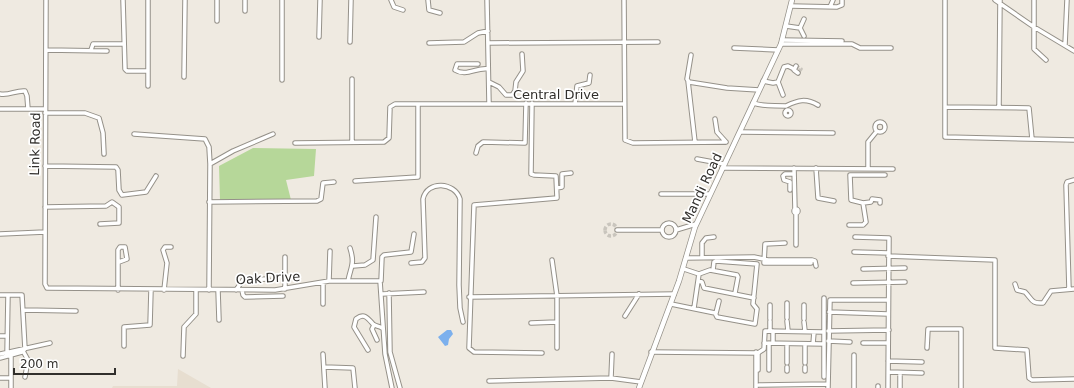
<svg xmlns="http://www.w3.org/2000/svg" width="1074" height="388" font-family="'DejaVu Sans',sans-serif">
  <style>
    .built { fill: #e7ded0 }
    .grass { fill: #b6d799 }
    .water { fill: #7cb0ed }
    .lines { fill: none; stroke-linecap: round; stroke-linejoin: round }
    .minor-tunnel { stroke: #c9c5bd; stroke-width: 3.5; stroke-dasharray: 3.5 2; stroke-linecap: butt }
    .minor-casing { stroke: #959189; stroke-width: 5.5 }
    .tertiary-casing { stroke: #959189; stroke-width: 6 }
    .minor { stroke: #fff; stroke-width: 3.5 }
    .tertiary { stroke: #fff; stroke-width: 4.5 }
    .labels { text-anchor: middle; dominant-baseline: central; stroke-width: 3.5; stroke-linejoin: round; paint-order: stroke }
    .street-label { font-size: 13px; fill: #312f2c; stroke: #fff }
  </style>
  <rect width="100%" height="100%" fill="#efeae1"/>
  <path class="built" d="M178,369L211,388H112L113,386H177Z"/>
  <path class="grass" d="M253,148L316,149L314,176L286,180L291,200H220L219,166Z"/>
  <path class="water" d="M447,330H451L453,334L449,339L448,345L445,346L438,337Z"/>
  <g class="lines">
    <path class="minor-tunnel" d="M796,66L801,69L798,73
      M605 230a6 6 0 1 1 12 0a6 6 0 1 1-12 0Z"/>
    <defs>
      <path id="minor" d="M46,0L45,284L47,288L275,290L329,281H380L385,354L392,388
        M123,0L125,69L127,71H148
        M217,0V21
        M245,0V11
        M282,0V80
        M391,0L394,7L403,10
        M428,0L429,10L440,13
        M487,0L489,103
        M624,0L625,140L633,143L726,142
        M945,0V137L1074,140
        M995,0L1034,27L1074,51
        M1034,0V49L1046,60
        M791,6L837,7L842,5V0
        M830,7L833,0
        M804,19L800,28L804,36
        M786,26L800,28
        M319,37L320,0
        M782,40L842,41
        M350,42L351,0
        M429,43L464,42L478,33L488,31
        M488,43L658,42
        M781,44H852L860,48H891
        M1065,45L1067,0
        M734,48L778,50
        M46,50L107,51
        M91,50L93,44H124
        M691,55L687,79L689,82L727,88L759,90
        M478,64H457L455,70C466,77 477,67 488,69
        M796,66L794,70L798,73
        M184,77L185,0
        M688,81L695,142
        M763,81L773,83L778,82L784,67L788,66L794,69
        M489,82L499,87L506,95H512L515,91L516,82L523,71L522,54
        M778,82L783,95
        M148,86V0
        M0,94C9,96 16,90 25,91L27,96L28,109
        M532,103L531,174L534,175L556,176L557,198L474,205L469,348L474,352L542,353
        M753,103C765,107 774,105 786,106C798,100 806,98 818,105
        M575,104L577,86L589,83L590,75
        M945,107L1029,108L1032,139
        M999,107L1000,0
        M0,109H45
        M785 113a3 3 0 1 1 6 0a3 3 0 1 1-6 0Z
        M45,113H85L99,118L103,133L104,154
        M715,119L717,132L726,142
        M875 127a5 5 0 1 1 10 0a5 5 0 1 1-10 0Z
        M740,132L833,133
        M134,134L205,139L209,147L210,164
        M352,142V79
        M295,143L384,142L389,138L390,107L395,104H623
        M476,153L478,146L483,142L525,143L526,103
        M697,159L724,164
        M45,166L116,167L118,170L119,190L122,195L146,192L156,176
        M722,168L893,169
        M794,168L795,210
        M816,168L818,198L834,201
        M868,168V142L877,131
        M355,181L418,177V104
        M557,188L562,187V174L571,173
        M790,190V182L784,180L783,176L785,174H794
        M661,194H709
        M209,202L317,201L321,199L323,183L334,182
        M863,203L871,202L872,199L880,200V203
        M45,207L106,206L112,202L119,207V223L100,224
        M794 211a2 2 0 1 1 4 0a2 2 0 1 1-4 0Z
        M796,213V245
        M662 230a7 7 0 1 1 14 0a7 7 0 1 1-14 0Z
        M849,225H863L866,222L863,203L851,200L850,175H885
        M617,230H662
        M676,230L696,224
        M0,234L45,232
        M855,237L889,238L888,388
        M785,243L765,244L764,263H811
        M854,252L889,253
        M888,256L995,260V348L1027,350L1029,378L1032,380L1074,379
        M702,257V243L706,238L714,237
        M686,258L754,257L768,260H812L815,261L816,266
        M552,260L557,296V348
        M411,263L422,262L425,258L423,199C427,180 455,182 460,199L459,285L460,308L463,322
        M353,266L365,265L373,260L376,217
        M684,269L699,274L694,308
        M863,269L905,268
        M699,274L710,270L737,275L738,277L735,293
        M329,281L330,251
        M348,281C351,266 355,264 350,248
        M381,281L382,257L384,255L411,252L414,234
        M698,281L702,282L704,288L754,298
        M853,283L905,282
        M1015,284L1017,290L1025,292C1032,299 1031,304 1043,303L1051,291L1074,289
        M285,289V257
        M1069,289L1066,185L1067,182L1074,180
        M118,290V250L120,247H125L127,259L119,262
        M164,290L167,263L163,250L165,247H171
        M209,290L210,164L233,151L273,134
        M218,290L219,320
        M236,290L243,280L268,279
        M242,290L243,295L245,297L283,296
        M389,293L390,352L400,388
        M382,294L424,292
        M0,295H22L25,349L22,352L0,358
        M469,297L674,294
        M787,303V318
        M323,304V283
        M671,304L715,313L717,317L755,324L757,309L753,304L757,264L716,261L714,262L713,270
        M770,305V319
        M804,305V319
        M24,310L76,311
        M829,312L888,314
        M716,313L719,301
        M625,316L639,294
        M770,321V330
        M787,321L788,331
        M804,322L805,331
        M531,323L557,322
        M374,325L372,329L377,340
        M828,331L889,330
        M0,336H7
        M828,341L850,342
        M764,343L824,344
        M773,343V331
        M863,343H888
        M787,344V363
        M805,344V363
        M813,344L814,332
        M124,346V327L150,325L151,290
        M927,348L928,329H961V388
        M368,350L354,327L356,319C364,313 367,317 373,324C375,326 379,326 382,328
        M23,351L28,360L25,377
        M651,352L758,353L764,349L765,331L824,332
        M756,352V388
        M7,353L8,295
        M11,353V388
        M758,353V370
        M0,354L50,343
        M323,354L325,388
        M854,355V388
        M183,356L184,327L196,314V290
        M888,361L922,362
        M324,367L353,368L355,388
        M787,367V371
        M805,367V371
        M769,370V343
        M889,372L922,373
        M824,377V298
        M0,378H11
        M611,378L612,354
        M489,381L611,378L641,382
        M759,385L828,384
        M828,388L830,300H888
        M878,388V386
        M900,388V373"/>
      <path id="tertiary" d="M639,388L679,281L695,227L781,44L792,0"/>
    </defs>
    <use href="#minor" class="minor-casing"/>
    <use href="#tertiary" class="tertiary-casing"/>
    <use href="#minor" class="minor"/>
    <use href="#tertiary" class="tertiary"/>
  </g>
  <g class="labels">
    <g class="street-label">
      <text x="556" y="94">Central Drive</text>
      <text transform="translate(35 144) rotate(-89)">Link Road</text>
      <text transform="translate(702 188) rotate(-65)">Mandi Road</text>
      <text transform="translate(268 278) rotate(-3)">Oak Drive</text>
    </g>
  </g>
  <path d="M14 368v6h101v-6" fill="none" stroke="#312f2c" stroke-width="2"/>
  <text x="20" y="368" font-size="12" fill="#312f2c" stroke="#ffffff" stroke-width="3" paint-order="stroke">200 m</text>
</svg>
